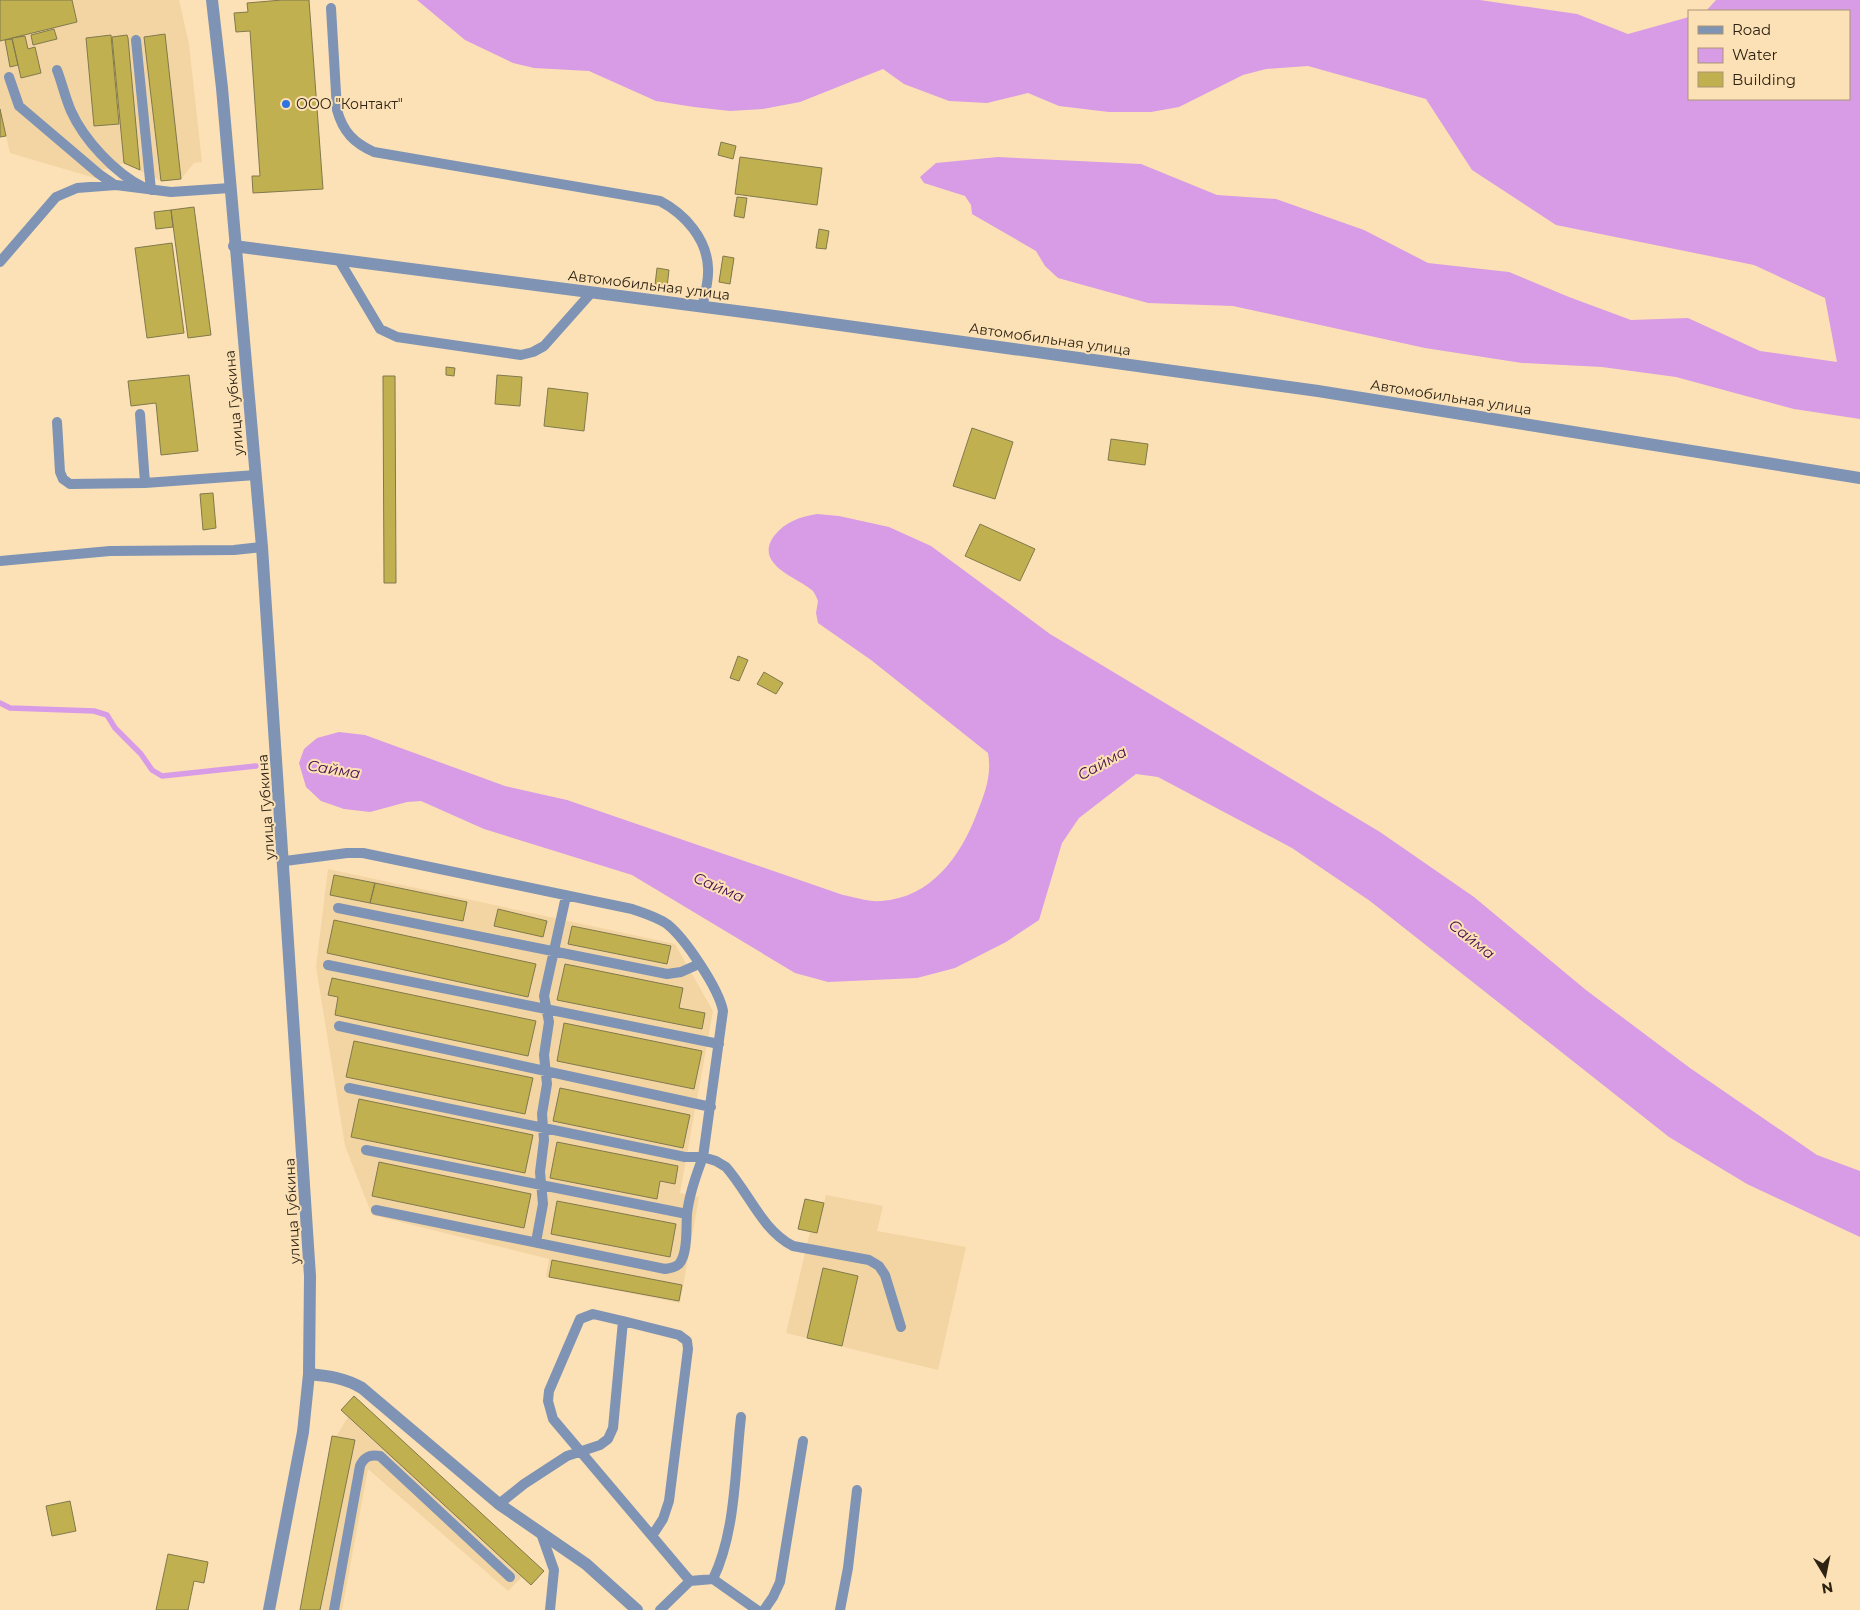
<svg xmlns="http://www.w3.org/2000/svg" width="1860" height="1610" font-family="Montserrat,sans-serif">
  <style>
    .built { fill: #f3d5a3 }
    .water { fill: #d79ce5 }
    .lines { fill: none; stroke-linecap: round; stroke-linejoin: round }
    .stream { stroke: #d79ce5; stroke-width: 5.5 }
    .building { fill: #c1b04f; stroke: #81794d }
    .service { stroke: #7f93b4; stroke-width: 10 }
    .minor { stroke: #7f93b4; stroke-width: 12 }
    .tertiary { stroke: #7f93b4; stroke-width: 12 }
    .poi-dot { fill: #2f73e0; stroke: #fce1b6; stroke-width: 2 }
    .labels { text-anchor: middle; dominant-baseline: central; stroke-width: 4; stroke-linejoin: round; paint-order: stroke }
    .poi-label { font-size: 14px; fill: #2d2313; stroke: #fce1b6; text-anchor: start }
    .street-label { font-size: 14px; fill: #2d2313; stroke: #fce1b6 }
    .water-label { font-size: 15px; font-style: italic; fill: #440e50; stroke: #fce1b6 }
  </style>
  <rect width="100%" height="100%" fill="#fce1b6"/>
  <path class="built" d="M0,0H179L189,44L202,162L194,163L181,179L161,181L124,163L103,170L95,178L10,153L6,136L0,137Z
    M328,869L675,944L713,1011L680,1193L699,1197L680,1303L546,1277L549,1259L372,1215L345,1146L316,967Z
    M826,1195L883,1206L877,1231L966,1247L938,1370L786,1333L810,1232L798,1229L805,1199L824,1203Z
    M354,1396L544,1571L531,1585L522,1577L508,1591L368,1469L342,1610H300L332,1436L337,1435L348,1417L341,1410Z"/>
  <path class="water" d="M417,0H1480L1577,14L1628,34L1689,17V99H1849V11H1706L1716,0H1860V419L1794,409L1676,377L1602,367L1522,363L1425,348L1233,306L1148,303L1058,278L1045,266L1036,251L972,214L971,205L965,196L924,183L920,177L936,163L998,157L1141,164L1217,195L1276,199L1364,230L1428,263L1509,272L1569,297L1631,320L1688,318L1760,351L1837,362L1825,298L1754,265L1556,225L1472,170L1426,99L1308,66L1266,69L1243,75L1179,107L1151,112H1109L1059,106L1028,93L987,103L949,101L904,84L883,69L800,102L763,109L730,111L694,107L656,101L589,71L534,68L513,63L465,40Z
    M817,514L839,516L889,527L931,546L1050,634L1380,832L1474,897L1586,990L1690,1068L1817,1155L1860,1171V1237L1747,1184L1669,1137L1370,901L1292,848L1158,777L1136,774L1079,818L1062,843L1039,920L1006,942L955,968L917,978L828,982L795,973L632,875L484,829L421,801L407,802L370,812L344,809L321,801L306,787L299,763L304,749L317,738L339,732L365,735L505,786L567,800L843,895C854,897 869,902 881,901C931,898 961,856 977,813C985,793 992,775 988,753L871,660L818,623L816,613L818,601C817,598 815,594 813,591C799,578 753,565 774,536C785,522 799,517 817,514Z"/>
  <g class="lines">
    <path class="stream" d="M0,703L10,708L94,711L107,715L115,728L141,754L152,770L162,776L256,766"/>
  </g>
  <path class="building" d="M0,0H72L77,22L0,41Z
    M282,0H309L323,189L253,193L252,176H260L250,31L236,32L234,13L248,12L247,3Z
    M54,29L57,39L33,45L31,35Z
    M165,34L181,179L161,181L144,37Z
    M111,35L119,124L94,126L86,38Z
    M127,35L128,38L140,170L124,163L112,37Z
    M25,36L28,49L35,47L41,73L21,78L12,38Z
    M12,39L18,65L10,67L5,40Z
    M0,109L6,136L0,137Z
    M721,142L736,146L733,159L718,155Z
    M740,157L822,168L817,205L735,194Z
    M737,197L747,198L744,218L734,216Z
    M194,207L211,335L188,338L171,210Z
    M171,210L173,227L156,229L154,212Z
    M819,229L829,231L826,249L816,248Z
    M172,243L184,333L147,338L135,248Z
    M723,256L734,258L730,284L719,282Z
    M657,268L669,270L667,287L655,285Z
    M446,367L455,368L454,376L446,375Z
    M189,375L198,451L161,455L156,403L131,406L128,381Z
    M497,375L522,377L520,406L495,404Z
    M383,376H395L396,583H384Z
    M548,388L588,393L584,431L544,426Z
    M972,428L1013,442L995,499L953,486Z
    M1111,439L1148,444L1145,465L1108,460Z
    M213,493L216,528L203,530L200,494Z
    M980,524L1035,549L1020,581L965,556Z
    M738,656L748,660L739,681L730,678Z
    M764,672L783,683L776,694L757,684Z
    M334,875L375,883L370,903L330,895Z
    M375,883L467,902L463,921L370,903Z
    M498,909L547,921L543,937L494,926Z
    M334,920L536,964L528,997L327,953Z
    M572,926L671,946L667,964L568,944Z
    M565,964L683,988L679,1008L705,1013L702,1029L557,1000Z
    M332,978L536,1021L528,1056L335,1015L338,997L328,995Z
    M564,1023L702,1051L694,1089L557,1061Z
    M354,1041L533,1078L525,1114L346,1077Z
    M560,1088L690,1115L683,1148L553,1121Z
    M359,1099L533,1135L525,1173L351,1137Z
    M557,1142L678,1166L675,1184L660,1181L657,1199L550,1178Z
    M379,1162L531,1194L524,1228L372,1196Z
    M805,1199L824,1203L817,1233L798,1229Z
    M557,1201L676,1224L670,1257L551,1234Z
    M552,1260L682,1285L679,1301L549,1277Z
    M823,1268L858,1276L842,1346L807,1338Z
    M354,1396L544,1571L531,1585L341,1410Z
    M332,1436L355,1440L320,1610H300Z
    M70,1501L76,1531L52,1536L46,1506Z
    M168,1554L208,1562L204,1583L194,1581L188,1610H156Z"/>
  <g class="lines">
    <path class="service" d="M331,8L337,110C343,132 354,143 374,152L660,201C685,214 707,239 708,268C709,281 705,294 702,307
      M136,40L151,190
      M57,70C62,83 65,97 71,111C84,140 115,173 143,187
      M9,77L19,106L99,174L115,185
      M339,260L380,329L397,337L521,355L533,352L544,346L592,292
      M0,262L56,197L77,188L116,185L171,192L230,188
      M140,414L145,483
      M57,422L60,472L63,479L70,484L145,483L256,475
      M0,561L110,551L234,550L262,547
      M285,861L347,853H363L632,909C643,913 657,917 667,924C685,938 719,989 723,1011L703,1157L716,1161L726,1167C749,1193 762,1230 793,1246L869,1260L879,1266L885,1275L901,1327
      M338,908L667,974L681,972L699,964
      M328,965L719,1044
      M339,1026L711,1107
      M349,1088L685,1157H703C696,1175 689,1195 687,1214C686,1227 688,1254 679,1264C675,1268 670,1268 665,1269L376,1210
      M366,1150L687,1214
      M536,1242L543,1204L540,1172L544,1140L542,1114L547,1084L544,1055L549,1022L544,996L566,896
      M623,1321L593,1314L580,1319L549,1391L548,1401L553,1419L652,1536
      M499,1504L524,1484L567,1456L600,1445L608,1439L613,1428L623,1321L679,1335L687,1341L688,1349L669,1501L663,1519L652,1536L690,1581
      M542,1536L554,1570L550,1610
      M713,1579C736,1532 735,1468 741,1417
      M334,1610L360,1466C364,1457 370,1454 380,1456L510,1577
      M660,1610L690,1581L713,1579L757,1610
      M764,1610L773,1597L780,1582L803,1441
      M840,1610L848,1568L857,1490"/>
    <path class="minor" d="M234,246L782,317L1318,391L1860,478
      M309,1374C329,1376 345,1378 362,1388L499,1504L586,1564L637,1610"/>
    <path class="tertiary" d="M212,0L222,88L262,547L310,1276L309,1374L303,1432L269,1610"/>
  </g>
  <circle class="poi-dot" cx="286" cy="104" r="5"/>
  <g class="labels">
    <g class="poi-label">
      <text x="296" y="104">ООО "Контакт"</text>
    </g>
    <g class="street-label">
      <text transform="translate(649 285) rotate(7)">Автомобильная улица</text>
      <text transform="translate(1050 339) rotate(8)">Автомобильная улица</text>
      <text transform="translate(1451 397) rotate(9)">Автомобильная улица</text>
      <text transform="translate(234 403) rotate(-95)">улица Губкина</text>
      <text transform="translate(266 807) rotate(-94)">улица Губкина</text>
      <text transform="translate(292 1211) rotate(-93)">улица Губкина</text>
    </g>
    <g class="water-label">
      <text transform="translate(1102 763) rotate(-29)">Сайма</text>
      <text transform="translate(334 769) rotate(9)">Сайма</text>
      <text transform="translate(719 887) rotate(23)">Сайма</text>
      <text transform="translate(1472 939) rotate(38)">Сайма</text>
    </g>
  </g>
  <rect x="1688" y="10" width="162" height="90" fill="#fce1b6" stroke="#a99575"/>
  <rect x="1698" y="26" width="25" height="8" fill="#7f93b4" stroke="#a99575"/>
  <text x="1732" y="35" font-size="15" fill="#2d2313">Road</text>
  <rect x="1698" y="48" width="25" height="15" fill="#d79ce5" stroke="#a99575"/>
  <text x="1732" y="60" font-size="15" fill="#2d2313">Water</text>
  <rect x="1698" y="72" width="25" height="15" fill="#c1b04f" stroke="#a99575"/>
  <text x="1732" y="85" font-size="15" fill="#2d2313">Building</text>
  <g transform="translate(1825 1575) rotate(170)" stroke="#fce1b6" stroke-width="4" paint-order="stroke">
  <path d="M0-4L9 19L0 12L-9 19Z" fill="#2d2313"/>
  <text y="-8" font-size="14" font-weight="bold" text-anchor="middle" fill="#2d2313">N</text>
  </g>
</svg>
